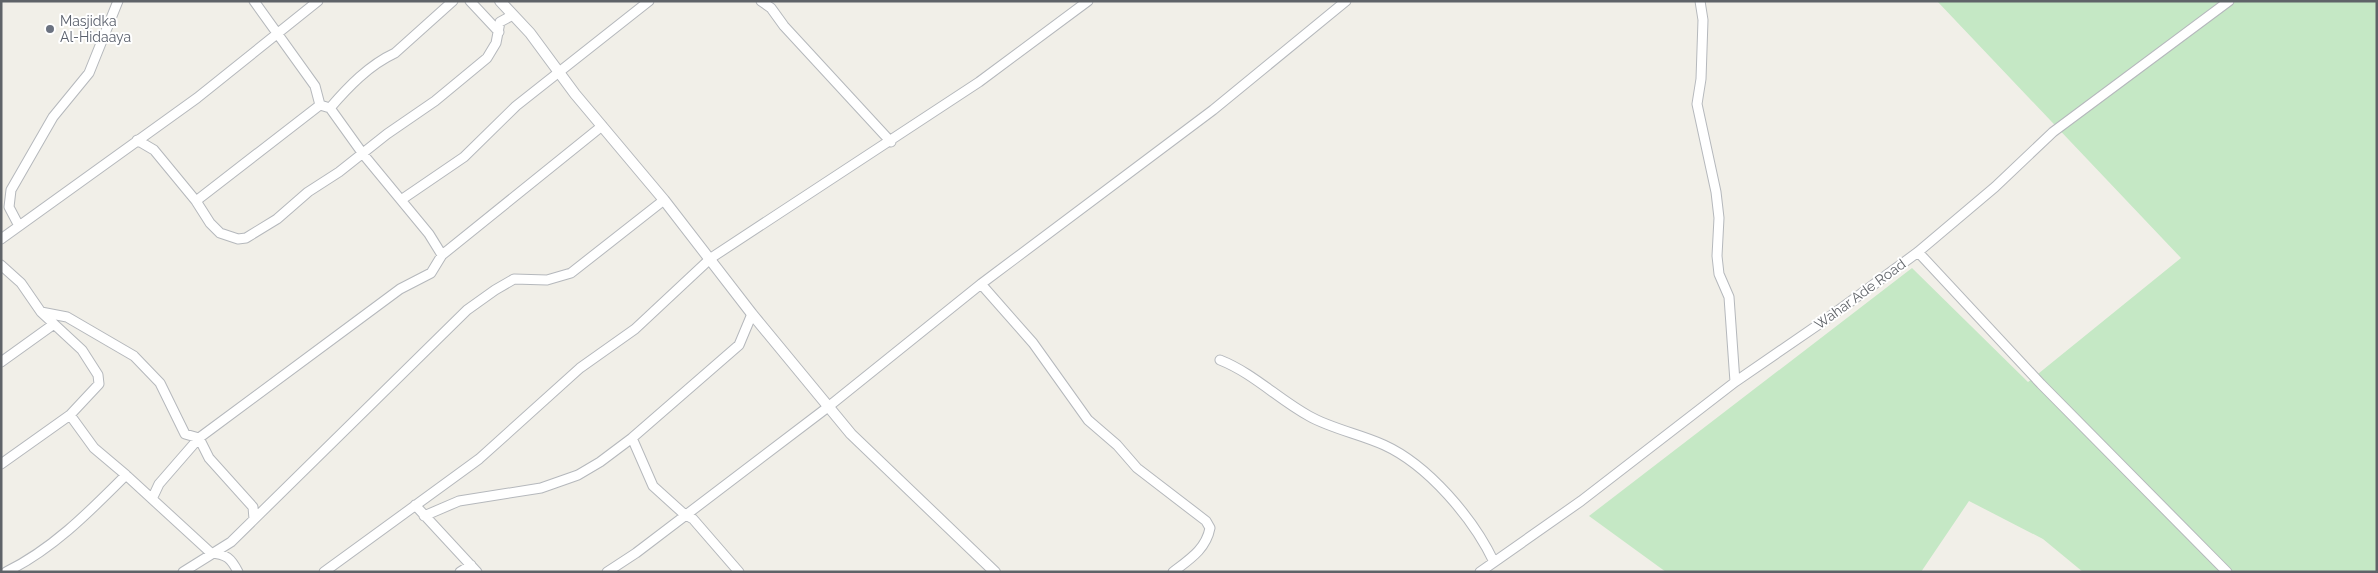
<svg xmlns="http://www.w3.org/2000/svg" width="2378" height="573" font-family="Raleway,sans-serif">
  <style>
    .green { fill: #c5e8c5 }
    .lines { fill: none; stroke-linecap: round; stroke-linejoin: round }
    .minor-casing { stroke: #b5b8bc; stroke-width: 11 }
    .tertiary-casing { stroke: #b5b8bc; stroke-width: 12 }
    .minor { stroke: #fff; stroke-width: 9 }
    .tertiary { stroke: #fff; stroke-width: 10 }
    .worship-dot { fill: #6b7280; stroke: #fff; stroke-width: 2 }
    .labels { text-anchor: middle; dominant-baseline: central; stroke-width: 4; stroke-linejoin: round; paint-order: stroke }
    .worship-label { font-size: 14px; fill: #5b616d; stroke: #fff; text-anchor: start }
    .street-label { font-size: 14px; fill: #5f6368; stroke: #fff }
  </style>
  <rect width="100%" height="100%" fill="#f1efe8"/>
  <path class="green" d="M1937,1H2377V572H2083L2043,539L1969,501L1921,572H1666L1589,516L1912,268L2028,382L2181,258Z"/>
  <g class="lines">
    <defs>
      <path id="minor" d="M470,1L499,32
        M761,1L771,8L784,26L891,142
        M1700,1L1703,20L1701,79L1697,104L1716,192L1719,218L1717,256L1719,274L1729,297L1735,382
        M330,108C348,87 369,65 395,53L453,1
        M137,140L154,150L196,201L210,223L220,233L238,239L246,238L277,219L308,192L339,172L387,134L435,101L487,58L496,43L500,22L511,16
        M401,200L464,157L516,106L649,1
        M196,201L320,105
        M19,226L9,207L11,190L53,117L89,73L118,1
        M1,239L197,98L318,1
        M1918,252L2041,384L2227,572
        M442,255L602,126
        M1,265L21,283L41,312L82,350L98,375L99,384L70,415L1,464
        M981,284L1033,343L1088,420L1117,445L1137,468L1206,521L1210,528C1206,549 1190,559 1173,572
        M41,312L67,317L134,356L160,383L185,434L199,438L209,458L253,507L254,519
        M1220,360C1253,373 1278,399 1309,416C1332,429 1360,434 1384,445C1428,465 1473,518 1494,562
        M1,362L54,324
        M70,415L94,448L126,475L211,553C226,554 231,558 238,572
        M632,438L653,486L684,514L693,519L739,572
        M152,499L159,484L199,438L400,289L431,273L442,255L429,234L363,154L330,108L320,105L315,86L254,1
        M415,505L477,572
        M424,516L459,501L541,488L578,475L600,462L632,438L739,345L752,314
        M6,572C53,549 90,511 126,475
        M183,572L231,542L467,310L495,290L514,279L547,280L571,273L664,200
        M324,572L479,459L580,368L635,329L711,258L979,82L1088,1
        M460,572L471,565
        M607,572L636,553L828,407L981,284L1213,110L1346,1
        M1480,572L1581,501L1735,382L1828,318L1918,252L1995,187L2053,132L2229,1"/>
      <path id="tertiary" d="M500,1L530,33L575,94L664,200L752,314L851,434L995,572"/>
    </defs>
    <use href="#minor" class="minor-casing"/>
    <use href="#tertiary" class="tertiary-casing"/>
    <use href="#minor" class="minor"/>
    <use href="#tertiary" class="tertiary"/>
  </g>
  <circle class="worship-dot" cx="50" cy="29" r="5"/>
  <g class="labels">
    <g class="worship-label">
      <text x="60" y="21">Masjidka<tspan x="60" dy="16">Al-Hidaaya</tspan></text>
    </g>
    <g class="street-label">
      <text transform="translate(1860 294) rotate(-36)">Wahar Ade Road</text>
    </g>
  </g>
  <rect width="2378" height="573" fill="none" stroke="#5f6368" stroke-width="5"/>
</svg>
